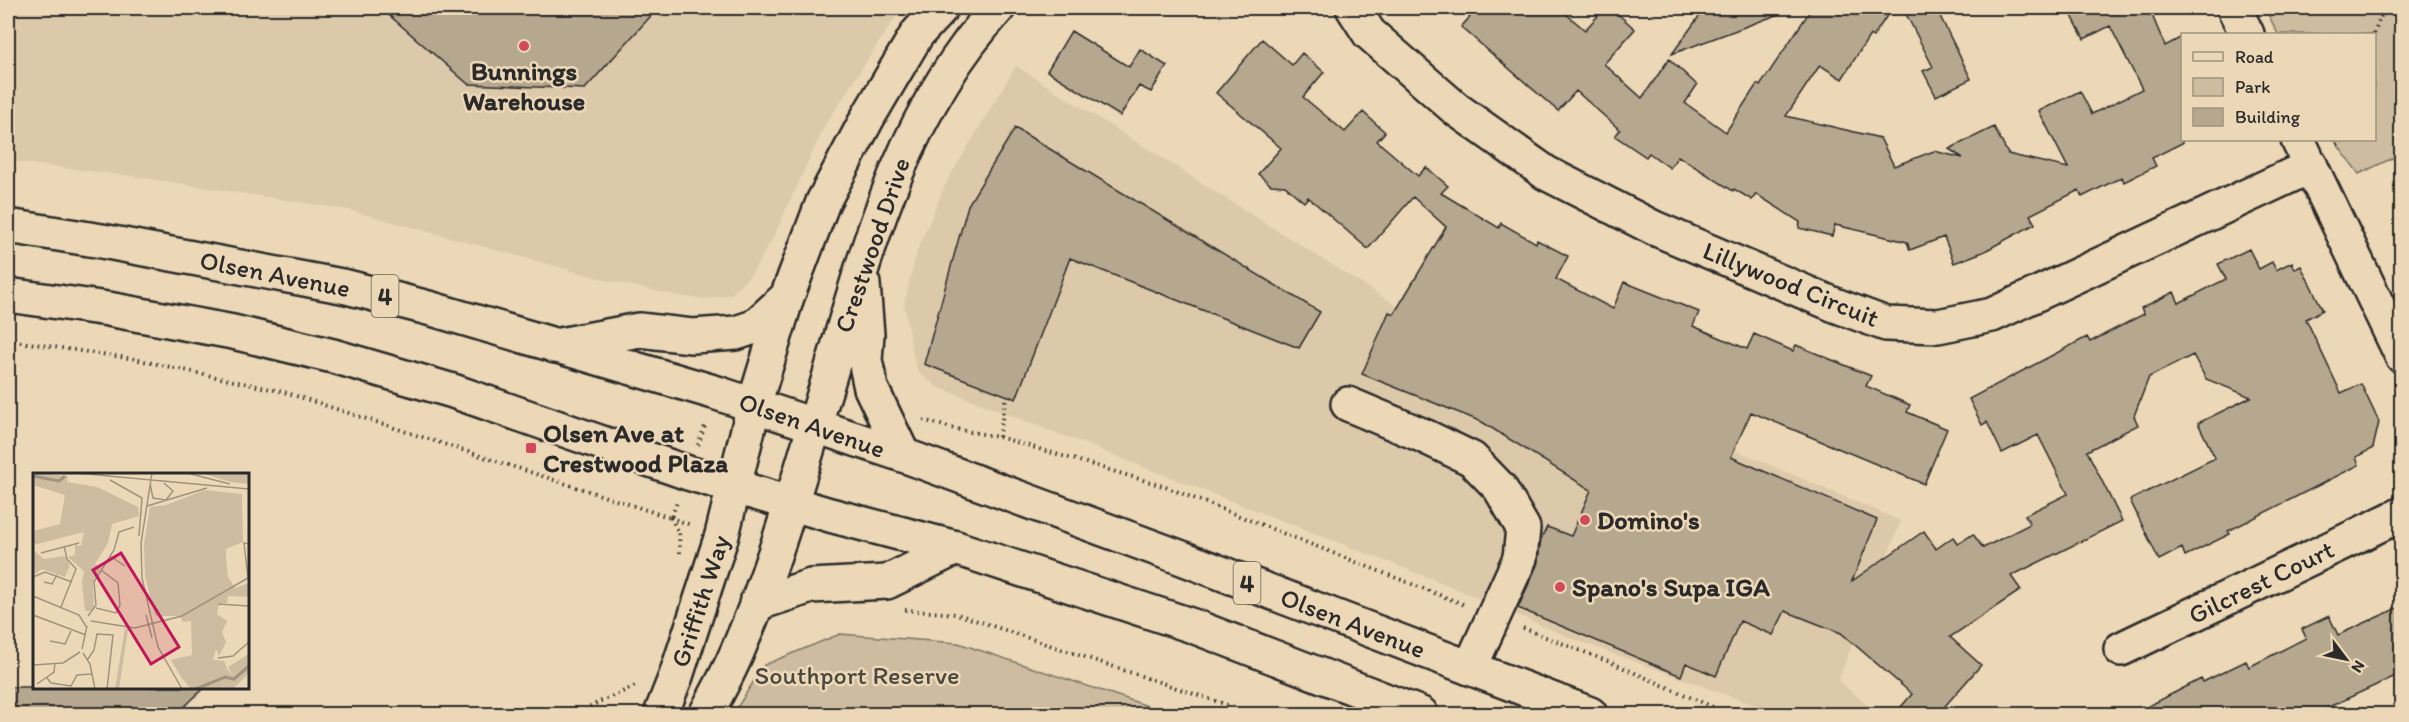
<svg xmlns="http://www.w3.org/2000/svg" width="2409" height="722" font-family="Itim,sans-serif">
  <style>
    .built { fill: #dcc9aa }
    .green { fill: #cdbca0; stroke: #7c7466; stroke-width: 1.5 }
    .building { fill: #b6a78f; stroke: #2b2b2b; stroke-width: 1.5 }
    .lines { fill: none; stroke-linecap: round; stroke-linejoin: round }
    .minor-casing { stroke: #2b2b2b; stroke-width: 38 }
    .major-casing { stroke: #2b2b2b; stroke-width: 38 }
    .path { stroke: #2b2b2b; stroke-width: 4; stroke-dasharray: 1.5 4.5; stroke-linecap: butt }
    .minor { stroke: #ecd8b6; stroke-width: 33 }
    .major { stroke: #ecd8b6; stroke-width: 33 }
    .poi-dot { fill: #d1495b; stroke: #ecd8b6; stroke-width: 2 }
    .labels { text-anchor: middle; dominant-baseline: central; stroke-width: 5; stroke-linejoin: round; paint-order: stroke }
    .shield { fill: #ecd8b6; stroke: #655f55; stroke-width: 1.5 }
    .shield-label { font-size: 24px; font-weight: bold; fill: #2b2b2b }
    .poi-label { font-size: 26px; font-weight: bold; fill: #2b2b2b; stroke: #ecd8b6; text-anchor: start }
    .street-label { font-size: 26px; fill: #2b2b2b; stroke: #ecd8b6 }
    .park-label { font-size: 26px; fill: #4b4842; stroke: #ecd8b6 }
    .inset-river { fill: none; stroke: #a0937f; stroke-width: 3 }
    .inset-road { fill: none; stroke: #9f937e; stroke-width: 1.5 }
    .view { fill: #c2185b; fill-opacity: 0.15; stroke: #c2185b; stroke-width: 3 }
    .inset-edge { fill: none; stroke: #2b2b2b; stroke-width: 3 }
  </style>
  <rect width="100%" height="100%" fill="#ecd8b6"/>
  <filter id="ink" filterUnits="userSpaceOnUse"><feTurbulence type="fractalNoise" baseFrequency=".0167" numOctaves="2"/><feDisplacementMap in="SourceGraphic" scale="12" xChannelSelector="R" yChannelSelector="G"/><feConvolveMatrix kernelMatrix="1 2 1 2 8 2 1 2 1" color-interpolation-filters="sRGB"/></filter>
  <g filter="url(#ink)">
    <path class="built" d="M8,8H903L890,25L824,127L772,240L752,273L731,294L708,299L684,297L610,281L349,210L138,177L8,161Z
      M1016,66L1397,306L1901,521L1838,681L1878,714H1779L1573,639L1445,584L938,387L918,372L912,352L904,304L917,251L946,183Z"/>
    <path class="green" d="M2265,8H2401V154L2359,174L2334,140H2374V34H2278Z
      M840,634L958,643L1172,714H733L764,665Z"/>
    <path class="building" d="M381,8H658L585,89L468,84Z
      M1478,8H1559L1585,30L1605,8H1611L1635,29L1604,64L1642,98L1669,59L1697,85L1685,103L1726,132L1757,84L1760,86L1812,8H1892L1873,37L1870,35L1842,79L1820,65L1786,116L1880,138L1894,166L1934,151L1963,158L1949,149L1994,127L2008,154L2068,168L2039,111L2080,91L2092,114L2142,89L2110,26L2084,39L2068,8H2149L2165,46L2182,37V143L2152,158L2156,166L2124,182L2122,177L2082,197L2079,190L2030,215L2035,224L1983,252L1954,263L1944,237L1910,250L1907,242L1835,225L1832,236L1799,228L1800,222L1756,194L1752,200L1734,189L1733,191L1678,156L1670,168L1649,153L1646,157L1615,136L1620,130L1576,91L1558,111L1461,27Z
      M1705,8H1790V10L1672,54Z
      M1903,8H1936L1971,79L1936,96L1923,71L1933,67Z
      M1071,31L1129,67L1140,49L1167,66L1151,92L1139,86L1120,116L1047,71Z
      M1262,39L1292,65L1302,53L1324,72L1303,97L1345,132L1363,112L1385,132L1377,141L1418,176L1426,167L1448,186L1441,193L1499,228L1501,223L1536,243L1537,240L1568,256L1556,279L1613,309L1624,282L1699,312L1693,326L1747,349L1754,334L1793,351L1796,345L1871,376L1866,386L1910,405L1907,412L1947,429L1924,484L1751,412L1731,457L1877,520L1852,581L1924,531L1936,549L1953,537L1958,544L1973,534L1983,548L2030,524L2025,515L2068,494L2038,435L2002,453L1987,422L1982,425L1969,399L2087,337L2090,342L2144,314L2141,308L2174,292L2179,303L2226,279L2218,264L2249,249L2259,269L2272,262L2276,270L2292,262L2295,269L2301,266L2323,310L2306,319L2341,393L2361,384L2379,422L2373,448L2356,457L2359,465L2228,531L2230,534L2185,556L2182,548L2159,560L2130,500L2215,458L2198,423L2251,397L2206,379L2193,355L2149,377L2134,416L2138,425L2087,451L2122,521L2011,576L2021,590L1950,637L1981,665L1938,714H1895L1912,694L1841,633L1785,611L1773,635L1740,621L1716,676L1686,663L1681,676L1518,608L1537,565L1541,539L1547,527L1571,536L1591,490L1482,422L1362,374L1389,312L1394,314L1446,227L1413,197L1368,249L1308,197L1304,202L1285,186L1271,185L1258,174L1281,148L1216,93Z
      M1015,128L1320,312L1299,348L1070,258L1016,399L924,364L968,205Z
      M2402,606V673L2314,714H2133L2201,679L2203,682L2246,661L2249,667L2306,638L2302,629L2329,616L2338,635Z
      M8,687H205L177,714H8Z"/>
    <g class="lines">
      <defs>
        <path id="minor" d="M1353,8L1369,33L1456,109L1546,173L1654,228L1835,305L1886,324L1938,326L1992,315L2311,166
          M2234,8L2247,34
          M2298,140L2402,356
          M863,284L867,334L865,360L871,388L903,455
          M555,346L639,330L692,336L736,333L754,327L787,297
          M1348,404L1424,436L1472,459L1500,488L1523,528L1520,558L1470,668
          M756,604L811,586L887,582L956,548
          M2121,649L2402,514
          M661,714L676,676L722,535L754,405L787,297L823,202L868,117L917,34L941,8
          M706,714C717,693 729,672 738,650C775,565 799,476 826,388C866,253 901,114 998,8"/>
        <path id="major" d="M8,226L102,241L347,287L432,309L717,393L903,455L1182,558L1590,714
          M8,295L108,309L233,332L333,356L453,391L688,473L830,515L956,548L1193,626L1421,714"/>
      </defs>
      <use href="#minor" class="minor-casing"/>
      <use href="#major" class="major-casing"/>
      <path class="path" d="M2374,34L2384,8
        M2337,145L2344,140
        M8,340L134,359L284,392L671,518L677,502
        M923,420L955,429L999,437L1163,486L1465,605
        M999,437L1006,396
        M698,445L706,423
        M680,553L679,533L671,518L691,525
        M905,610L957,614L1254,714
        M1523,628L1612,663L1729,714
        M580,714L597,703L638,685"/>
      <use href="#minor" class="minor"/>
      <use href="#major" class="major"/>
    </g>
  </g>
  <g class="poi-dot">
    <circle cx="524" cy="46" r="6"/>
    <rect x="525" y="442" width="12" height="12" rx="3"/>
    <circle cx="1585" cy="520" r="6"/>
    <circle cx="1560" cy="587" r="6"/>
  </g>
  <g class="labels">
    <g class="shield">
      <rect x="371.5" y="275" width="27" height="42" rx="4.5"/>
      <rect x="1233.5" y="562" width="27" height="42" rx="4.5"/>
    </g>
    <g class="shield-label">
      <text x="385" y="296">4</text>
      <text x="1247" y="583">4</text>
    </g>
    <g class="poi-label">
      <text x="524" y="71" text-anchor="middle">Bunnings<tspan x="524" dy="30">Warehouse</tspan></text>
      <text x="543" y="433">Olsen Ave at<tspan x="543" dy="30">Crestwood Plaza</tspan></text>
      <text x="1597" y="520">Domino's</text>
      <text x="1572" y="587">Spano's Supa IGA</text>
    </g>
    <g class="street-label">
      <text transform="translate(872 245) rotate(-71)">Crestwood Drive</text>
      <text transform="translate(275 274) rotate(11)">Olsen Avenue</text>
      <text transform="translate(1791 284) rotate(22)">Lillywood Circuit</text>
      <text transform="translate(812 425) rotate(19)">Olsen Avenue</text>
      <text transform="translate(2261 582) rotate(-26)">Gilcrest Court</text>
      <text transform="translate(700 601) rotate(-72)">Griffith Way</text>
      <text transform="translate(1353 623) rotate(21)">Olsen Avenue</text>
    </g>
    <g class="park-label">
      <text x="857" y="675">Southport Reserve</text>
    </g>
  </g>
  <g transform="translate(33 473)">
    <rect width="216" height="216" fill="#ecd8b6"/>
    <path d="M0,0L35,3L34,9L64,14L105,34L106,43L79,51L75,70L62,91L68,95L60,109L61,135L56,138H52L49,110L51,98L35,84L42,82V72L48,73L51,59L0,72V58L27,51L32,22L0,12ZM169,0H216V11L197,9ZM172,17L209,21L210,69L193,76V85L195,104L202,115L216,110V124L195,123L194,130H186L184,141L194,148L189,159L193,169L186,183L183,176L180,187L191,188L194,196L200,202L195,194L216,181V200L200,216H158L148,204L138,187L159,182L158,148L150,149L147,143H122L112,103L111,71L117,34L133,32ZM0,77L11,86L32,83L37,92L32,104L9,96L2,101ZM92,155L95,156L86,216H82Z" fill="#cdbca0"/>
    <path class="inset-river" d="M0,3L26,8L32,3M163,216L192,204L201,206L216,193"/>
    <path class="inset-road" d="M43,0L216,16M119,0L108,70L109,105L125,174L149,216M154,0L197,11M77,7L109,25L106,63M117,11L120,25L133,27L140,18L131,10M114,33L174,15M8,80L46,70M77,83L92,93M0,104L12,99L39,109M11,109L19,111L24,102M0,123L46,142L54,155M185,131L216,133M28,134L43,96L34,86L31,73M63,135L83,140L87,132L85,110L68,97M0,142L53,162M113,142L119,165M55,143L63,132L61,109L81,77L86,59L101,54M58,148L102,155L149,143L215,105L211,70L216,71M17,168L32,171L38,158M49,176L54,153M50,180L57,191L62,216M185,185L200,183L216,169M55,186L61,177L64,161L80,162L74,216M0,192L30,190L47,179M14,205L18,210L38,213L44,202L59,201M4,211L21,199L22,190"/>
    <path class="view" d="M88,80L146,174L118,191L60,97Z"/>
    <rect width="216" height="216" class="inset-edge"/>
  </g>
  <rect width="2409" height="722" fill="none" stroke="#ecd8b6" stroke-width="30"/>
  <rect x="15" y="15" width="2379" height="692" fill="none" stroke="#2b2b2b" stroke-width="2" filter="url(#ink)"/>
  <rect x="2181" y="33" width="195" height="108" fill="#ecd8b6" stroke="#9f937e" stroke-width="1.5"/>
  <rect x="2193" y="52" width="30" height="9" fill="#ecd8b6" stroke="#9f937e" stroke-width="1.5"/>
  <text x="2235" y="63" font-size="18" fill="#2b2b2b">Road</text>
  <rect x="2193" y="78" width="30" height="18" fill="#cdbca0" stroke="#9f937e" stroke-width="1.5"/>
  <text x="2235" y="93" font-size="18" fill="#2b2b2b">Park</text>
  <rect x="2193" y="108" width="30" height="18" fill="#b6a78f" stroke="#9f937e" stroke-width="1.5"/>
  <text x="2235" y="123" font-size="18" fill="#2b2b2b">Building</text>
  <g transform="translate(2346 659) rotate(122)" stroke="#ecd8b6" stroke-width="4.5" paint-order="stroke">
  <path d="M0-4.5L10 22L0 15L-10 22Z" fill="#2b2b2b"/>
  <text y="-9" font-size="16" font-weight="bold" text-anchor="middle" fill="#2b2b2b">N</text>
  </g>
</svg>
